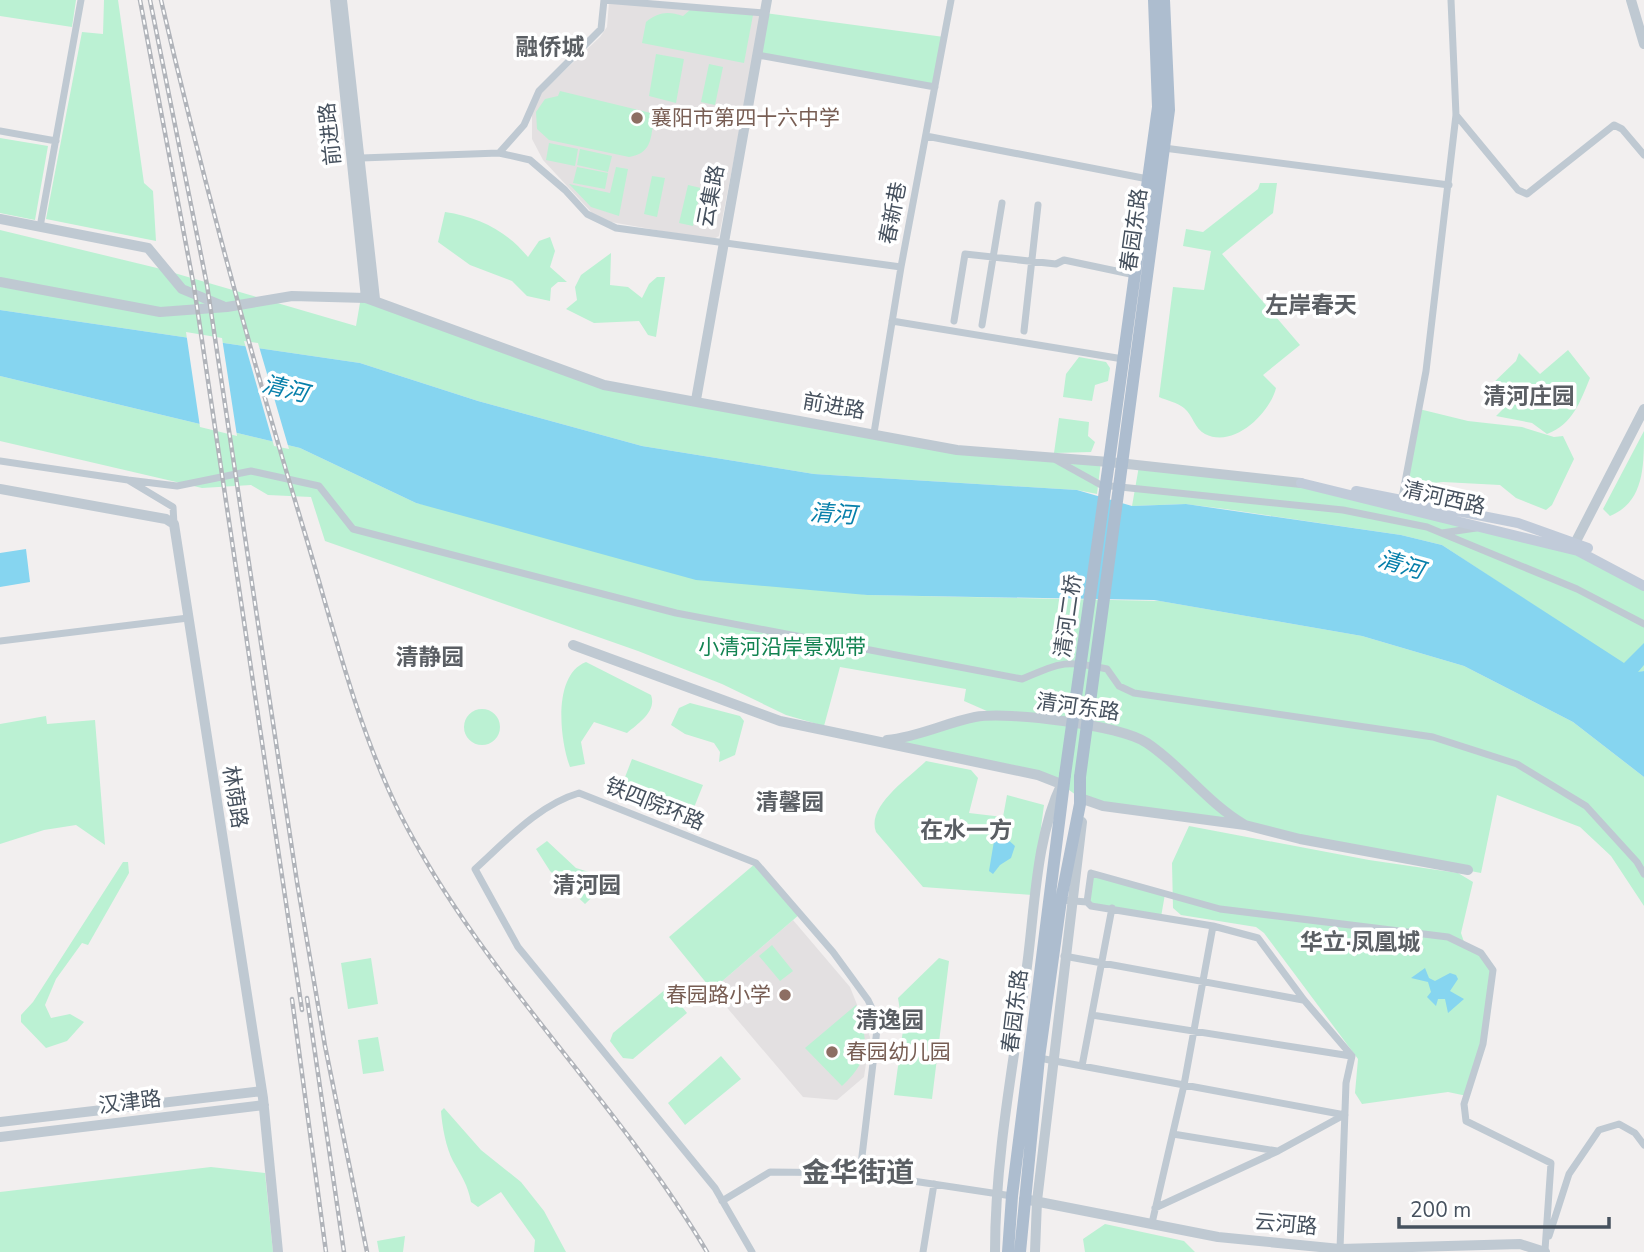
<svg xmlns="http://www.w3.org/2000/svg" width="1644" height="1252" font-family="'Nunito Sans','Noto Sans SC',sans-serif">
  <style>
    .education { fill: #e3e0e1 }
    .green { fill: #bbf1d3 }
    .water { fill: #86d5f0 }
    .pier { fill: #f2efef }
    .lines { fill: none; stroke-linecap: round; stroke-linejoin: round }
    .minor { stroke: #bfc9d2; stroke-width: 7 }
    .tertiary { stroke: #bfc9d2; stroke-width: 10 }
    .secondary { stroke: #c1cbd9; stroke-width: 10 }
    .primary { stroke: #adbdcf; stroke-width: 12 }
    .rail-casing { stroke: #b1b4ba; stroke-width: 4.5 }
    .rail { stroke: #fff; stroke-width: 2; stroke-dasharray: 5; stroke-linecap: butt }
    .primary-bridge { stroke: #adbdcf; stroke-width: 12 }
    .education-dot { fill: #8d6e63; stroke: #fff; stroke-width: 2.5 }
    .labels { text-anchor: middle; dominant-baseline: central; stroke-width: 7; stroke-linejoin: round; paint-order: stroke }
    .education-label { font-size: 21px; fill: #785e54; stroke: #fff; text-anchor: start }
    .street-label { font-size: 21px; fill: #46515e; stroke: #fff }
    .park-label { font-size: 21px; fill: #128351; stroke: #fff }
    .neighbourhood-label { font-size: 23px; font-weight: bold; fill: #5b5f64; stroke: #fff }
    .water-label { font-size: 23px; font-style: italic; fill: #067faa; stroke: #fff }
    .district-label { font-size: 28px; font-weight: bold; fill: #5b5f64; stroke: #fff }
  </style>
  <rect width="100%" height="100%" fill="#f2efef"/>
  <path class="education" d="M609,2L762,14L719,236L712,240L611,222L592,213L543,160L532,139V111L541,93L600,37L607,27Z
    M793,920L850,987L870,1037L864,1077L837,1100L803,1097L712,990Z"/>
  <path class="green" d="M0,0H76L72,27L0,16Z
    M104,0H118L144,183L153,191L156,241L46,219L82,32L103,34Z
    M690,10L753,15L744,63L642,43L646,22C658,12 668,11 683,16Z
    M765,13L944,37L935,87L758,55Z
    M656,54L684,59L676,103L649,96Z
    M709,64L723,67L715,105L701,102Z
    M560,91L655,114C650,133 655,153 629,157L549,140L537,129L536,112L545,99L558,96Z
    M0,138L48,146L35,220L0,213Z
    M549,143L578,149L575,166L546,160Z
    M580,149L612,156L608,172L577,165Z
    M577,167L608,173L605,189L573,183Z
    M616,167L628,169L619,216L591,207L569,184L610,193Z
    M652,176L665,178L657,217L644,214Z
    M1260,183H1277L1273,213L1222,254L1300,345L1263,375L1276,388C1270,413 1234,449 1205,434C1194,428 1193,415 1184,408C1178,403 1166,400 1159,397L1173,287L1204,290L1211,251L1183,246L1186,229L1203,232L1258,189Z
    M688,185L701,188L693,226L679,223Z
    M445,212C478,217 506,230 528,257L539,241L550,237L555,251L550,267L567,282H558L551,288L550,301L527,296L512,281L470,265L438,242Z
    M0,230L157,268L356,326L361,297L604,385L957,450L1101,461L1097,494L1077,490L814,474L642,446L478,401L360,363L0,310Z
    M611,253L610,285L628,287L642,298L649,284L657,277H665L656,337L648,335L639,321L594,323L566,309L577,300L575,287L581,275Z
    M1568,350L1590,378C1580,402 1573,424 1547,434L1532,423L1496,416L1509,403L1489,387L1516,361L1519,353L1540,374Z
    M1079,357L1106,362L1110,368L1108,381L1095,385L1092,401L1063,397L1066,374Z
    M0,376L300,448L416,503L867,595L1160,601L1362,636L1464,666L1573,722L1644,777V906L1611,856L1580,827L1497,795L1481,873L1080,798L1061,784L877,741L996,715L964,701L966,689L840,667L824,726L786,715L722,684L638,651L325,541L311,497L268,495L251,485L202,488L0,441Z
    M1419,409L1468,421L1522,427L1554,437L1563,436L1574,459L1552,505L1546,510L1516,498L1500,485L1443,482L1412,485L1406,479Z
    M1059,418L1089,422L1088,436L1095,442L1091,452L1054,453Z
    M1644,431C1644,467 1644,502 1610,516L1603,509Z
    M1139,466L1301,483L1578,551L1644,586V671L1637,673L1442,545L1401,535L1225,509L1185,504L1132,506Z
    M586,662L651,695C657,711 639,723 627,733L594,722L581,742L585,764L570,767C560,741 552,675 586,662Z
    M690,703L740,716L744,721L735,755L719,762L720,752L714,743L685,734L671,725L679,708Z
    M464 727a18 18 0 1 1 36 0a18 18 0 1 1-36 0Z
    M46,716L47,724L95,720L105,845L76,825L44,830L0,844V724Z
    M632,759L703,785L693,810L688,813L625,789L622,785Z
    M926,761L971,770L978,778L969,813L1003,817L1007,795L1044,805L1032,895L923,887L876,832C866,806 909,778 926,761Z
    M1189,826L1369,860L1458,873L1473,882L1461,933L1465,945L1481,953L1493,970L1483,1044L1467,1096L1448,1092L1362,1104L1355,1093L1358,1059L1264,933L1256,927L1181,915L1173,908L1172,863Z
    M547,841L576,868L611,879L585,904L550,871L536,849Z
    M123,862H128L129,873L88,945L82,943L56,979L45,1005L51,1018L70,1014L84,1022L67,1041L46,1048L21,1022V1015L33,1002Z
    M756,863L800,914L712,990L669,937Z
    M1091,873L1165,894L1161,917L1087,902Z
    M772,945L793,971L780,981L759,956Z
    M371,958L378,1004L348,1009L341,963Z
    M939,958L949,961L932,1099L894,1095L903,1030L898,998Z
    M667,988L687,1013L633,1059L623,1058L610,1041L613,1033Z
    M856,1005C868,1041 872,1058 842,1086L805,1048Z
    M378,1037L384,1071L363,1074L358,1040Z
    M721,1056L741,1079L685,1125L668,1103Z
    M444,1108L481,1150L521,1182L544,1211L566,1252H534L535,1240L501,1192L478,1207L471,1202C468,1185 461,1175 453,1161C446,1148 442,1126 441,1111Z
    M211,1167L265,1173L273,1252H0V1192Z
    M1105,1224L1184,1241L1195,1252H1085L1083,1239Z
    M405,1236L403,1252H379L377,1241Z"/>
  <path class="water" d="M0,310L360,363L478,401L642,446L814,474L1077,490L1132,506L1186,504L1401,535L1442,545L1624,663L1644,643V665L1638,672L1644,671V777L1573,722L1464,666L1362,636L1154,600L867,595L696,580L416,503L300,448L0,376Z
    M26,549L30,582L0,587V553Z
    M996,829L1015,846L1011,858L1000,865L993,874L989,871Z
    M1425,968L1429,978L1435,981L1450,973L1456,975L1458,979L1450,991L1464,999L1448,1013L1445,999H1438L1436,1006L1427,997L1431,992L1428,982L1411,978Z"/>
  <path class="pier" d="M186,332L222,338L237,436L200,427Z
    M244,341L258,343L289,449L274,446Z"/>
  <g class="lines">
    <path class="minor" d="M758,55L935,87
      M1456,115L1518,190L1527,194L1614,125L1622,129L1644,155
      M0,131L56,141
      M926,136L1148,179
      M1164,148L1449,185
      M499,153L530,160L565,190L587,214L616,228L901,267
      M361,158L499,153L524,125L539,91L601,29L604,0L765,13
      M40,227L81,0
      M892,321L1123,359
      M954,321L965,254L1056,264L1064,260L1135,275
      M982,325L1002,203
      M1024,331L1038,205
      M874,433L901,267L951,0
      M1056,460L1101,485L1343,510L1427,527L1577,589L1644,624
      M0,461L128,480L173,507L174,524
      M128,480L177,486L251,471L319,486L353,529L676,613L1022,679C1062,662 1065,660 1107,669L1119,686L1134,693L1433,737L1517,764L1586,806L1637,862L1644,874
      M1402,498L1426,371L1456,115L1451,0
      M1442,533L1476,528
      M0,641L188,618
      M1061,900L1087,902L1091,873L1220,909L1448,937L1481,953L1493,970L1483,1044L1464,1104L1466,1121L1551,1163L1545,1250
      M1087,902L1091,906L1213,926L1258,938L1304,1000L1352,1056L1346,1083L1340,1249
      M1064,956L1303,1000
      M1092,1015L1351,1056
      M1039,1058L1345,1115
      M1082,1066L1112,908
      M1173,1134L1277,1151
      M722,1201L770,1172L860,1173L1012,1196
      M1155,1208L1278,1151L1344,1115
      M1152,1223L1184,1085L1213,926
      M1549,1236L1569,1174L1599,1130L1619,1124L1635,1133L1644,1145
      M752,1252L715,1188L518,947L475,869C506,841 538,805 579,793L756,863L833,952L868,1000L878,1021L860,1173
      M923,1252L934,1184"/>
    <path class="tertiary" d="M335,0L366,298
      M342,0L375,299
      M1631,0L1644,44
      M0,219L148,248L182,289L223,306
      M0,282L160,312L227,307L292,296L366,298L604,385L957,450L1109,462L1301,483
      M696,400L767,0
      M0,489L166,519L174,524L263,1098L278,1252
      M1572,549L1644,409
      M573,645L780,721L1038,775L1061,784
      M887,740C918,737 945,723 975,717C1008,711 1120,725 1147,743C1183,767 1206,802 1245,825
      M1080,798L1103,806L1245,825L1300,839L1468,870
      M0,1122L262,1091
      M0,1137L264,1105
      M1024,1199L1218,1237L1340,1249L1520,1244L1545,1252
      M995,1252C995,1156 1014,1061 1027,966C1035,906 1036,837 1062,783
      M1035,1252L1037,1201L1082,822"/>
    <path class="secondary" d="M1301,483L1578,551L1644,586
      M1356,491L1518,523L1588,548"/>
    <path class="primary" d="M1109,462L1158,107L1154,0
      M1122,464L1169,110L1164,0
      M1008,1252L1012,1196L1065,775
      M1020,1252L1039,1058L1061,900L1080,804V777"/>
    <defs>
      <path id="rail" d="M140,0L194,287L302,1010
        M150,0L207,285L297,882L325,1046L367,1252
        M161,0C203,181 252,359 306,537C334,630 357,727 400,814C481,974 616,1098 707,1252
        M307,998L344,1252
        M292,999L326,1252"/>
    </defs>
    <use href="#rail" class="rail-casing"/>
    <use href="#rail" class="rail"/>
    <path class="primary-bridge" d="M1065,775L1109,462
      M1080,777L1122,464"/>
  </g>
  <g class="education-dot">
    <circle cx="637" cy="118" r="7"/>
    <circle cx="785" cy="995" r="7"/>
    <circle cx="832" cy="1052" r="7"/>
  </g>
  <g class="labels">
    <g class="education-label">
      <text x="651" y="118">襄阳市第四十六中学</text>
      <text x="771" y="995" text-anchor="end">春园路小学</text>
      <text x="846" y="1052">春园幼儿园</text>
    </g>
    <g class="street-label">
      <text transform="translate(330 134) rotate(-96)">前进路</text>
      <text transform="translate(711 196) rotate(-79)">云集路</text>
      <text transform="translate(893 213) rotate(-79)">春新巷</text>
      <text transform="translate(1134 230) rotate(-82)">春园东路</text>
      <text transform="translate(834 406) rotate(10)">前进路</text>
      <text transform="translate(1444 498) rotate(13)">清河西路</text>
      <text transform="translate(1068 616) rotate(-82)">清河二桥</text>
      <text transform="translate(1078 707) rotate(8)">清河东路</text>
      <text transform="translate(235 797) rotate(81)">林荫路</text>
      <text transform="translate(655 804) rotate(22)">铁四院环路</text>
      <text transform="translate(1015 1011) rotate(-83)">春园东路</text>
      <text transform="translate(130 1102) rotate(-7)">汉津路</text>
      <text transform="translate(1286 1224) rotate(5)">云河路</text>
    </g>
    <g class="park-label">
      <text x="782" y="647">小清河沿岸景观带</text>
    </g>
    <g class="neighbourhood-label">
      <text x="550" y="47">融侨城</text>
      <text x="1311" y="305">左岸春天</text>
      <text x="1529" y="396">清河庄园</text>
      <text x="430" y="657">清静园</text>
      <text x="790" y="802">清馨园</text>
      <text x="966" y="830">在水一方</text>
      <text x="587" y="885">清河园</text>
      <text x="1360" y="942">华立·凤凰城</text>
      <text x="890" y="1020">清逸园</text>
    </g>
    <g class="water-label">
      <text transform="translate(285 389) rotate(14)">清河</text>
      <text transform="translate(833 514) rotate(4)">清河</text>
      <text transform="translate(1401 565) rotate(16)">清河</text>
    </g>
    <g class="district-label">
      <text x="858" y="1173">金华街道</text>
    </g>
  </g>
  <path d="M1399 1217v10h210v-10" fill="none" stroke="#46515e" stroke-width="3.5"/>
  <text x="1410" y="1217" font-size="21" fill="#46515e" stroke="#ffffff" stroke-width="5" paint-order="stroke">200 m</text>
</svg>
